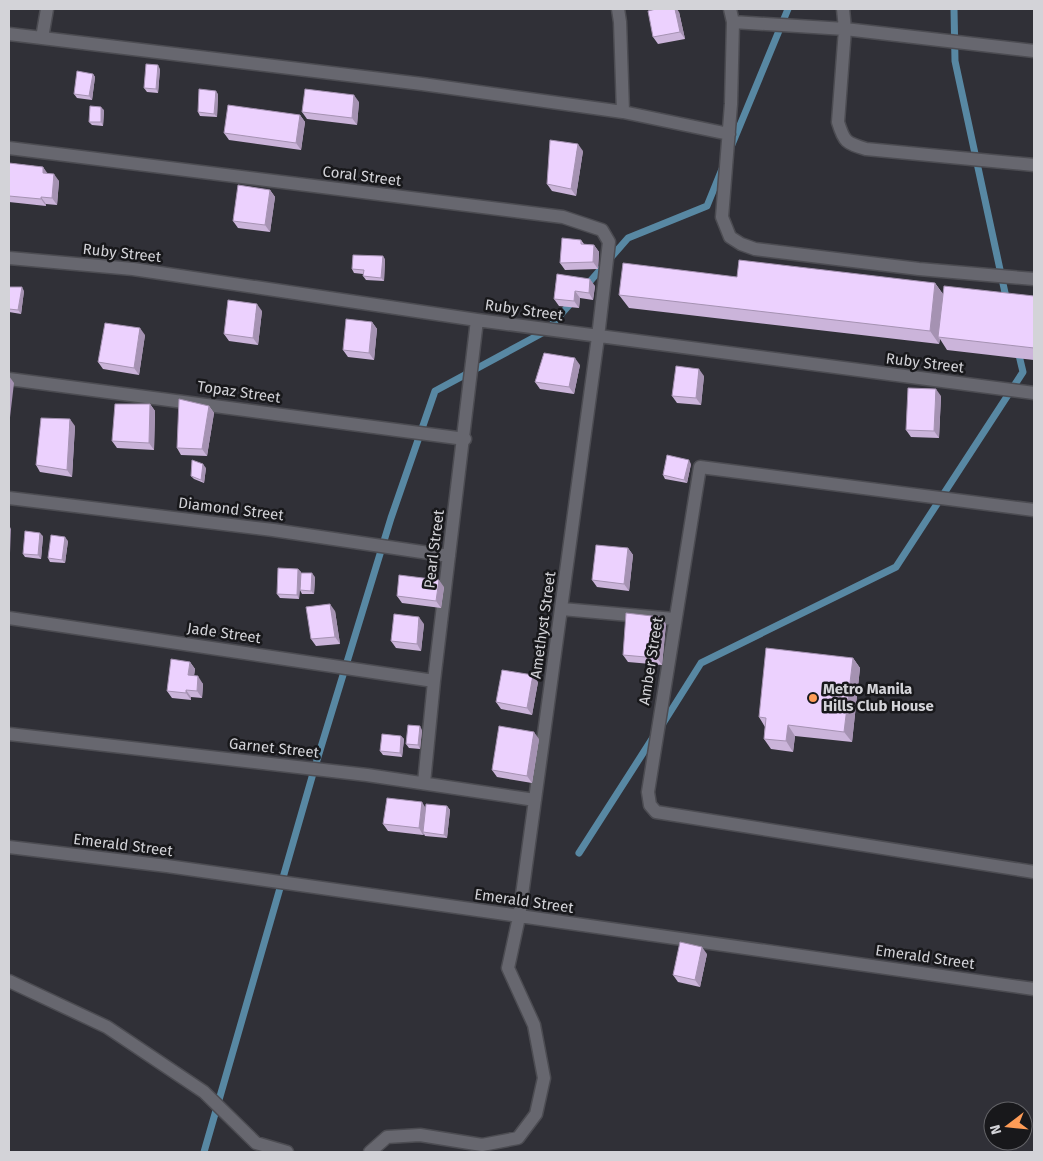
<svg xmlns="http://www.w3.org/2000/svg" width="1043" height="1161" font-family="'Fira Sans',sans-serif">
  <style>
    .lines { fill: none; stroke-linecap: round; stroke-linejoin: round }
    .stream { stroke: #5888a3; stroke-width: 7 }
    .minor-casing { stroke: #4c4c52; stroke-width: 15 }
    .minor { stroke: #67676f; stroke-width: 12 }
    .wall { fill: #cbb4da }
    .shaded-wall { fill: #a592b2 }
    .building { fill: #ecd1fe; stroke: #a592b2 }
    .poi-dot { fill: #fe9c57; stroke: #18181b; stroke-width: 2 }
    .labels { text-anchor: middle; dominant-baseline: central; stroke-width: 5; stroke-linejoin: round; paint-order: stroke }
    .street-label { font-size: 15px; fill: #d3d3d8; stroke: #18181b }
    .poi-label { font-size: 15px; font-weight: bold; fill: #d3d3d8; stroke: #18181b; text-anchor: start }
  </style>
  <rect width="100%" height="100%" fill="#303037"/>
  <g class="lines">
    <path class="stream" d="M954,9L955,61L1007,302
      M731,147L788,9
      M586,286L628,238L707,206L722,169
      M662,725L701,663L896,567L1023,372L1018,351
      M579,853L654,736
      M204,1152L314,770L391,518L435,391L546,331L572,302"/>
    <defs>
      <path id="minor" d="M618,9L620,22L623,112
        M730,9L733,22L731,104L722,217L730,237L741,244L755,249L919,269L1034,279
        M843,9L845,29L838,122C844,142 846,143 866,149L1034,165
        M733,22L845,29L1034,51
        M9,34L422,84L623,112L729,134
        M42,38L47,9
        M9,148L563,217L602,230L609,242L598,337L519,917L508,968L534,1025L544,1078L536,1114L518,1138L482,1145L420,1135L387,1137L370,1152
        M9,258L133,269L477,320L1034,393
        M9,379L465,439
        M9,498L273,530L449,556
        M1034,510L700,467L648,792L650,805L656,812L1034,872
        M562,609L674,619
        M9,618L434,681
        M9,734L367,775L535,800
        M424,783L434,681L477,320
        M9,847L167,866L1034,989
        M9,981L107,1027L204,1092L256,1143L287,1152"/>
    </defs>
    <use href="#minor" class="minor-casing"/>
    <use href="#minor" class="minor"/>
  </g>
  <path class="wall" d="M679,12L685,39L658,44L653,37Z
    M160,69L158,93L147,92L144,88Z
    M93,74L95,77L92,100L77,98L74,94Z
    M218,94L217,117L200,116L198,112Z
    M359,102L357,125L307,119L302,112Z
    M104,110L103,126L92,125L89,122Z
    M300,115L305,122L301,150L229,140L224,133Z
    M583,151L576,196L552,191L547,184Z
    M9,163L43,167L47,174L59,181L57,205L46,204V206L9,202Z
    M270,190L275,197L270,232L238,228L233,221Z
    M581,240L584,244L594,245L599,252L598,269L565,270L560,263Z
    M385,259L384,281L366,280L363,276V274L354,273L352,269Z
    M557,274L595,286L593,300L580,298L579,308L559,306L554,299Z
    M737,277L935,283L943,294L1034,296V360L947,350L940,339L939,344L629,308L619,295Z
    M9,287L24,291L21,314L9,312Z
    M262,311L258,345L229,341L224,334Z
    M372,322L377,329L374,360L348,357L343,350Z
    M145,335L139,375L103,369L98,362Z
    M580,365L574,394L540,389L535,382Z
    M704,376L701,405L677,403L672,396Z
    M941,396L939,438L911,437L906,430Z
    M150,404L155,411L154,450L117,448L112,441Z
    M209,406L214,413L207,456L181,455L177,448Z
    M75,426L72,477L40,472L36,465Z
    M691,464L687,483L665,479L663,475Z
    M206,468L204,483L194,479L191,476Z
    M43,536L41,559L25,557L23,554Z
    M68,541L65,563L50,562L48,558Z
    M628,548L633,555L629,591L597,587L592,580Z
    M298,569L301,572L299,599L280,598L277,594Z
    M315,577L314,594H302L300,590Z
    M444,587L441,608L402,603L397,596Z
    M335,611L340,644L316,646L311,639Z
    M424,624L421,651L396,648L391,641Z
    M666,624L662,665L628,662L623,655Z
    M853,658L860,668L852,742L795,736L793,752L771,749L764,739L765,727L759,717Z
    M190,662L195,669L194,676L203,684L202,698L191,697V700L172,698L167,691Z
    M538,682L532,715L501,709L496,702Z
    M422,730L420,749L409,748L406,744Z
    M401,736L404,739L402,757L383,755L380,751Z
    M539,739L532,783L497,777L492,770Z
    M447,806L450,810L447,838L425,836L424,834L423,835L388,831L383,824L426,808Z
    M707,954L700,987L678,982L673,975Z"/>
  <path class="shaded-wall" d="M675,9H677L679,12L685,39L680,32Z
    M158,65L160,69L158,93L156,89Z
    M93,74L95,77L92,100L89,96Z
    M216,91L218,94L217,117L214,114Z
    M354,95L359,102L357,125L352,118Z
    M101,107L104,110L103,126L101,122Z
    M300,115L305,122L301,150L296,143Z
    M578,144L583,151L576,196L571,189Z
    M43,167L48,174L43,173Z
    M54,174L59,181L57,205L52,198Z
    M270,190L275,197L270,232L265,225Z
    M41,197L46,204V206L41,199Z
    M594,245L599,252L598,269L593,262Z
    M383,256L385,259L384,281L381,278Z
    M590,279L595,286L593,300L589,293Z
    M935,283L944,296L938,337L940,339L939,344L930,331Z
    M22,287L24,291L21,314L18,310Z
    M575,291L580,298L579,308L574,301Z
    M257,304L262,311L258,345L253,338Z
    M372,322L377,329L374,360L369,353Z
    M140,328L145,335L139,375L134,368Z
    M575,358L580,365L574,394L569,387Z
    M699,369L704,376L701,405L696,398Z
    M9,376L14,383L9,426Z
    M936,389L941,396L939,438L934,431Z
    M150,404L155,411L154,450L149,443Z
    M209,406L214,413L207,456L202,449Z
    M70,419L75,426L72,477L67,470Z
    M689,460L691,464L687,483L684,480Z
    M203,464L206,468L204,483L201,480Z
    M9,525L11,529L10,553L9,552Z
    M40,533L43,536L41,559L38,555Z
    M65,537L68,541L65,563L62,560Z
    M628,548L633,555L629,591L624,584Z
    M298,569L301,572L299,599L297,595Z
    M312,573L315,577L314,594L311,591Z
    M439,580L444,587L441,608L436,601Z
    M330,604L335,611L340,644L335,637Z
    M419,617L424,624L421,651L417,644Z
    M661,617L666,624L662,665L657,658Z
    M853,658L860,668L852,742L844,732Z
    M190,662L195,669L193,682L188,675Z
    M533,675L538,682L532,715L527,708Z
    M198,676L203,684L202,698L197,691Z
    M186,690L191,697V700L186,693Z
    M788,725L795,736L793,752L786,741Z
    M420,726L422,730L420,749L418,745Z
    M534,732L539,739L532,783L527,776Z
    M401,736L404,739L402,757L400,753Z
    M422,802L427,810L423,832L424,834L423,835L419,828Z
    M447,806L450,810L447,838L444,835Z
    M702,947L707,954L700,987L695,980Z"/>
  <path class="building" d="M656,9H675L680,32L653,37L648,11Z
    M146,64L158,65L156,89L144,88Z
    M77,71L93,74L89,96L74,94Z
    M199,89L216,91L214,114L198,112Z
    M305,89L354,95L352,118L302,112Z
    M228,105L300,115L296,143L224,133Z
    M90,106L101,107V122H89Z
    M550,140L578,144L571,189L547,184Z
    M9,163L43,167V173L54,174L52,198L41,197V199L9,196Z
    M238,185L270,190L265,225L233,221Z
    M562,238L581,240V244L594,245L593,262L560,263Z
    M353,255L383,256L381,278L363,276L364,270L352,269Z
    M739,260L935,283L930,331L619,295L623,263L737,277Z
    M557,274L590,279L589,293L575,291L574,301L554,299Z
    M944,286L1034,296V348L938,337Z
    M9,287H22L18,310L9,309Z
    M228,300L257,304L253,338L224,334Z
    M346,319L372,322L369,353L343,350Z
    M105,323L140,328L134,368L98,362Z
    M544,353L575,358L569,387L535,382Z
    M676,366L699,369L696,398L672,396Z
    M908,388L936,389L934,431L906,430Z
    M179,399L209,406L202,449L177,448Z
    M115,404H150L149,443L112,441Z
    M41,418L70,419L67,470L36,465Z
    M667,455L689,460L684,480L663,475Z
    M192,460L203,464L201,480L191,476Z
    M25,531L40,533L38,555L23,554Z
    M51,535L65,537L62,560L48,558Z
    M596,545L628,548L624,584L592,580Z
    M278,568L298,569L297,595L277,594Z
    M301,573H312L311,591L300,590Z
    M399,575L439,580L436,601L397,596Z
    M330,604L335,637L311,639L306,607Z
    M626,613L661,617L657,658L623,655Z
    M394,614L419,617L417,644L391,641Z
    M766,648L853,658L844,732L788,725L786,741L764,739L766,718L759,717Z
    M171,659L190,662L188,675L198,676L197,691L186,690V693L167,691Z
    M502,670L533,675L527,708L496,702Z
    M408,725L420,726L418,745L406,744Z
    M499,726L534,732L527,776L492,770Z
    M382,734L401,736L400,753L380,751Z
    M387,798L422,802L419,828L383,824Z
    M426,804L447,806L444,835L423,832Z
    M680,942L702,947L695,980L673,975Z"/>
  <circle class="poi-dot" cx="813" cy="698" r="5"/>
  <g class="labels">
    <g class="street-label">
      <text transform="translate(362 176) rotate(7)">Coral Street</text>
      <text transform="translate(122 253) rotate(6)">Ruby Street</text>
      <text transform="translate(524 310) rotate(8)">Ruby Street</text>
      <text transform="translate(925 363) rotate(7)">Ruby Street</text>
      <text transform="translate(239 392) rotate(8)">Topaz Street</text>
      <text transform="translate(231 509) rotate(7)">Diamond Street</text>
      <text transform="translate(434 549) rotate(-83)">Pearl Street</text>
      <text transform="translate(543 625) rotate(-82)">Amethyst Street</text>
      <text transform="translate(224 633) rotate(8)">Jade Street</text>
      <text transform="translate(651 661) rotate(-81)">Amber Street</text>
      <text transform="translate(274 748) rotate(6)">Garnet Street</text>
      <text transform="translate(123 845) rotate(7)">Emerald Street</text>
      <text transform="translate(524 901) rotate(8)">Emerald Street</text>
      <text transform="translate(925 957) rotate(8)">Emerald Street</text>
    </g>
    <g class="poi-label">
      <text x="823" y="689">Metro Manila<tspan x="823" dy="17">Hills Club House</tspan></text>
    </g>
  </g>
  <rect width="1043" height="1161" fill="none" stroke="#d3d3d8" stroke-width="20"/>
  <g transform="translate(1008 1126) rotate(254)"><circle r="24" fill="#18181b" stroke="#636367"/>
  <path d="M0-4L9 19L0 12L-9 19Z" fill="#fe9c57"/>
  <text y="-8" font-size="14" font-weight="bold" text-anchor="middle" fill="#d3d3d8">N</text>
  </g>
</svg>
